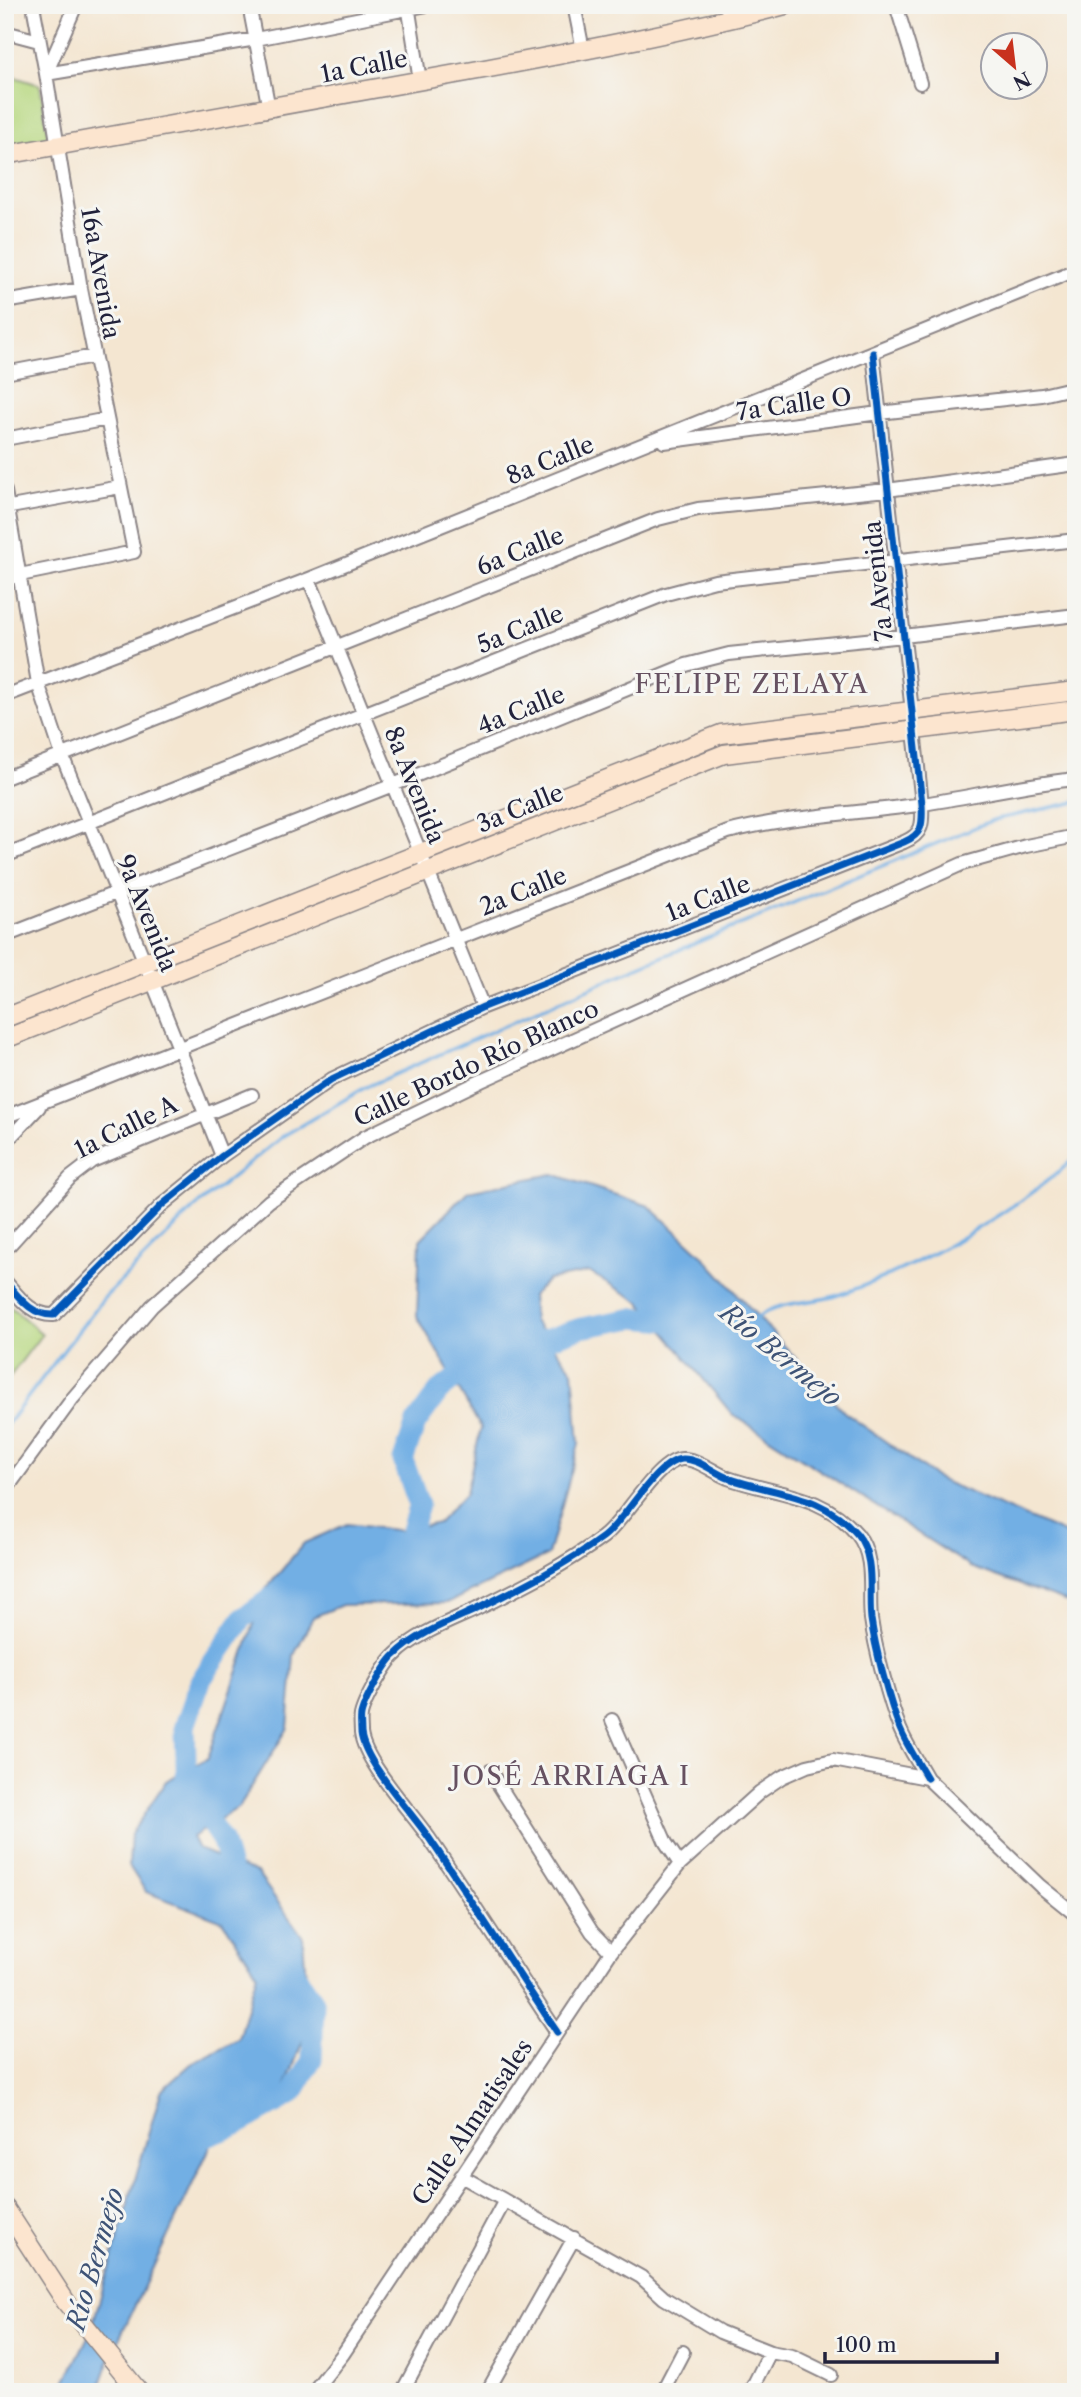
<svg xmlns="http://www.w3.org/2000/svg" width="1081" height="2397" font-family="'Libre Caslon Text',serif">
  <style>
    .green { fill: #b6d77e; stroke: #6c7c5c; stroke-width: 2 }
    .water { fill: #72afe4; stroke: #4a6890; stroke-width: 2 }
    .lines { fill: none; stroke-linecap: round; stroke-linejoin: round }
    .stream { stroke: #72afe4; stroke-width: 3.5 }
    .river { stroke: #72afe4; stroke-width: 21 }
    .street-casing { stroke: #8b8486; stroke-width: 16 }
    .secondary-casing { stroke: #8b8486; stroke-width: 21 }
    .street { stroke: #fff; stroke-width: 12 }
    .secondary { stroke: #fce5cf; stroke-width: 18 }
    .cycleway-casing { stroke: #f6f6f2; stroke-width: 11 }
    .cycleway { stroke: #0057b8; stroke-width: 7 }
    .labels { text-anchor: middle; dominant-baseline: central; stroke-width: 6; stroke-linejoin: round; paint-order: stroke }
    .street-label { font-size: 24px; fill: #22223b; stroke: #f6f6f2 }
    .neighbourhood-label { font-size: 26px; letter-spacing: 2px; fill: #665161; stroke: #f6f6f2 }
    .water-label { font-size: 26px; font-style: italic; fill: #3e5376; stroke: #f6f6f2 }
  </style>
  <rect width="100%" height="100%" fill="#f6f6f2"/>
  <filter id="ink" filterUnits="userSpaceOnUse"><feTurbulence type="fractalNoise" baseFrequency=".0143" numOctaves="2"/><feDisplacementMap in="SourceGraphic" scale="14" xChannelSelector="R" yChannelSelector="G"/><feConvolveMatrix kernelMatrix="1 2 1 2 8 2 1 2 1" color-interpolation-filters="sRGB"/></filter>
  <filter id="wash" filterUnits="userSpaceOnUse"><feTurbulence type="fractalNoise" baseFrequency=".00686" numOctaves="4" result="noise"/><feDisplacementMap in="SourceGraphic" scale="28" xChannelSelector="R" yChannelSelector="G"/><feGaussianBlur stdDeviation="1.57" result="paint"/><feColorMatrix in="noise" values="0 0 0 0 0 0 0 0 0 0 0 0 0 0 0 0 0 1.4 0 .05"/><feComposite in="paint" operator="in"/></filter>
  <g filter="url(#wash)">
    <rect width="100%" height="100%" fill="#f4e6d1"/>
    <path class="green" d="M5,74L40,85L49,140L5,146Z
      M5,1302L42,1334L5,1383Z"/>
    <path class="water" d="M553,1174L649,1206L703,1256L844,1412L940,1480L1076,1538V1605L971,1567L732,1414L640,1302L589,1272L548,1280L532,1296L534,1321L573,1371L579,1444L548,1555L447,1603L342,1605L313,1617L294,1655L288,1728L239,1807L192,1837L198,1849L257,1873L303,1937L309,2024L281,2098L220,2126L111,2356L98,2392H60L90,2333L161,2091L191,2064L238,2039L257,1973L223,1921L146,1892L129,1866L131,1834L166,1781L208,1758L266,1589L304,1543L347,1524L403,1531L438,1523L466,1493L481,1428L417,1316L420,1240L468,1191Z"/>
    <g class="lines">
      <path class="stream" d="M757,1318C781,1299 812,1304 839,1295C919,1267 1013,1213 1076,1157
        M5,1427L103,1299L194,1208L283,1136L366,1087L626,972L993,820L1076,802"/>
      <path class="river" d="M523,1347L581,1328L634,1318L682,1322
        M398,1553L409,1537L419,1505L403,1460L416,1423L439,1391L476,1362
        M236,1888L222,1841L203,1812L187,1796L185,1726L201,1680L242,1619L283,1589
        M191,2143L237,2125L292,2094L312,2060L314,2002L291,1968"/>
    </g>
  </g>
  <g filter="url(#ink)">
    <g class="lines">
      <defs>
        <path id="street" d="M249,5L269,109
          M408,5L420,81
          M574,5L583,50
          M726,5L730,19
          M896,5L920,83
          M5,32L39,41
          M46,74L256,39L427,5
          M46,74L76,5
          M5,302L81,289
          M5,373L94,356
          M5,439L107,419
          M664,442L879,413L1042,395L1076,387
          M5,491L38,683L62,755L222,1156
          M5,508L120,487
          M5,578L134,552L81,289L46,74L33,5
          M309,579L483,1007
          M5,696L309,579L1076,270
          M5,778L658,519L698,509L887,490L1076,464
          M5,856L666,594L715,581L1076,540
          M5,936L393,785L686,665L729,654L904,636L1076,615
          M5,1117L728,832C792,815 858,814 923,804C974,796 1024,784 1076,779
          M5,1143L39,1107
          M5,1250L70,1178L92,1161L252,1095
          M5,1281C19,1297 31,1316 54,1315L162,1205L222,1156L332,1079L483,1007L904,842C923,834 923,824 922,804L873,353
          M5,1491L73,1398L152,1306L269,1201L365,1137L481,1081L962,864L1026,846L1076,836
          M612,1720L666,1843L680,1864
          M490,1771L592,1932L611,1952
          M557,2032C514,1968 473,1902 429,1838C412,1813 364,1762 361,1733C361,1728 360,1720 361,1715C364,1701 385,1664 395,1655C416,1634 451,1621 477,1609C521,1587 564,1566 603,1537C625,1521 656,1461 682,1459C697,1458 713,1472 728,1478C775,1495 821,1492 857,1534C876,1557 868,1593 871,1619C875,1648 889,1701 900,1729C907,1746 918,1762 927,1778
          M461,2176L641,2277L664,2298L720,2332L770,2352L792,2356L831,2375
          M313,2392L343,2354L611,1952L680,1864L760,1792L782,1777L807,1766L833,1760L927,1778L1040,1886L1076,1915
          M402,2392L504,2202
          M487,2392L574,2238
          M662,2392L683,2352
          M750,2392L770,2352"/>
        <path id="secondary" d="M5,155C165,126 325,99 484,69C585,50 686,31 785,5
          M5,1018L721,734L1076,691
          M5,1039L724,754L1076,710
          M5,2208L66,2302L139,2392"/>
      </defs>
      <use href="#street" class="street-casing"/>
      <use href="#secondary" class="secondary-casing"/>
      <use href="#street" class="street"/>
      <use href="#secondary" class="secondary"/>
      <defs>
        <path id="cycleway" d="M5,1281C19,1297 31,1316 54,1315L162,1205L222,1156L332,1079L483,1007L904,842C923,834 923,824 922,804L873,353
          M557,2032C514,1968 473,1902 429,1838C412,1813 364,1762 361,1733C361,1728 360,1720 361,1715C364,1701 385,1664 395,1655C416,1634 451,1621 477,1609C521,1587 564,1566 603,1537C625,1521 656,1461 682,1459C697,1458 713,1472 728,1478C775,1495 821,1492 857,1534C876,1557 868,1593 871,1619C875,1648 889,1701 900,1729C907,1746 918,1762 927,1778"/>
      </defs>
      <use href="#cycleway" class="cycleway-casing"/>
      <use href="#cycleway" class="cycleway"/>
    </g>
  </g>
  <g class="labels">
    <g class="street-label">
      <text transform="translate(364 66) rotate(-11)">1a Calle</text>
      <text transform="translate(101 273) rotate(80)">16a Avenida</text>
      <text transform="translate(794 404) rotate(-8)">7a Calle O</text>
      <text transform="translate(550 460) rotate(-22)">8a Calle</text>
      <text transform="translate(520 551) rotate(-22)">6a Calle</text>
      <text transform="translate(878 581) rotate(-96)">7a Avenida</text>
      <text transform="translate(520 629) rotate(-22)">5a Calle</text>
      <text transform="translate(521 710) rotate(-22)">4a Calle</text>
      <text transform="translate(415 785) rotate(68)">8a Avenida</text>
      <text transform="translate(520 808) rotate(-22)">3a Calle</text>
      <text transform="translate(523 891) rotate(-22)">2a Calle</text>
      <text transform="translate(708 898) rotate(-21)">1a Calle</text>
      <text transform="translate(147 913) rotate(68)">9a Avenida</text>
      <text transform="translate(476 1063) rotate(-25)">Calle Bordo Río Blanco</text>
      <text transform="translate(126 1127) rotate(-26)">1a Calle A</text>
      <text transform="translate(472 2122) rotate(-56)">Calle Almatisales</text>
    </g>
    <g class="neighbourhood-label">
      <text x="752" y="684">FELIPE ZELAYA</text>
      <text x="571" y="1776">JOSÉ ARRIAGA I</text>
    </g>
    <g class="water-label">
      <text transform="translate(781 1355) rotate(39)">Río Bermejo</text>
      <text transform="translate(95 2259) rotate(-74)">Río Bermejo</text>
    </g>
  </g>
  <rect width="1081" height="2397" fill="none" stroke="#f6f6f2" stroke-width="28"/>
  <g transform="translate(1014 66) rotate(152)"><circle r="33" fill="#f6f6f2" stroke="#a1a1a9" stroke-width="2"/>
  <path d="M0-5L12 26L0 18L-12 26Z" fill="#c8321e"/>
  <text y="-10" font-size="19" font-weight="bold" text-anchor="middle" fill="#22223b">N</text>
  </g>
  <path d="M825 2352v10h172v-10" fill="none" stroke="#22223b" stroke-width="3.5"/>
  <text x="836" y="2352" font-size="21" fill="#22223b" stroke="#f6f6f2" stroke-width="5" paint-order="stroke">100 m</text>
</svg>
